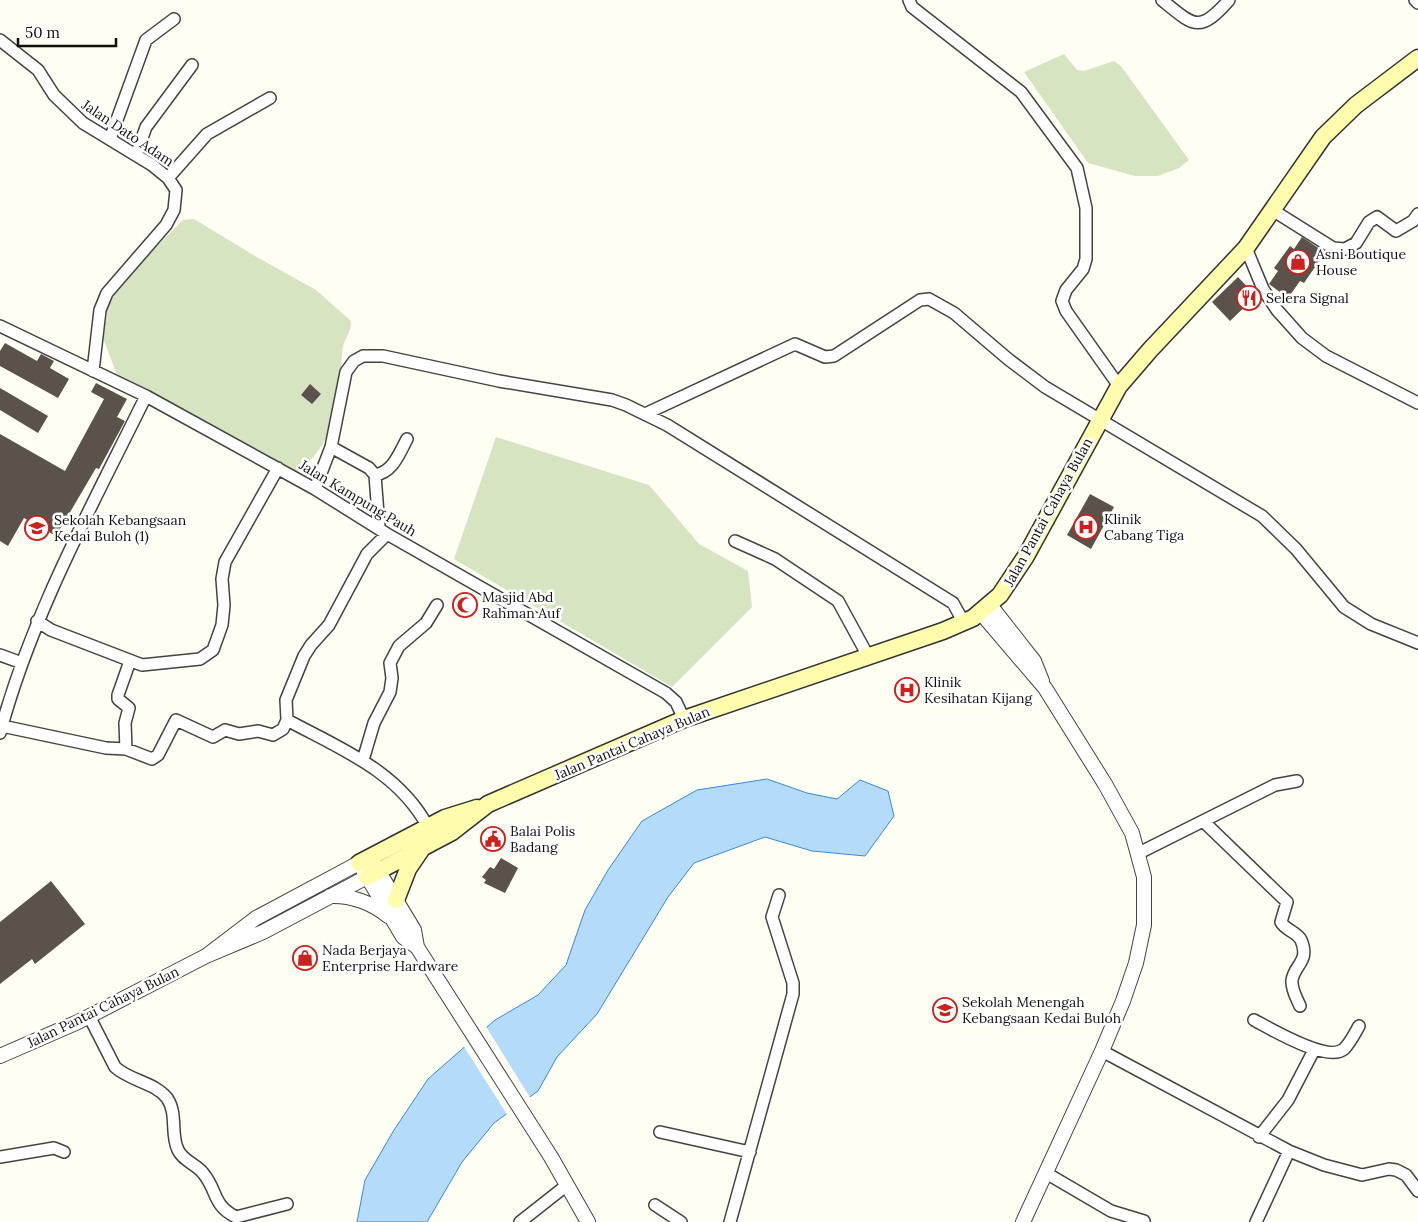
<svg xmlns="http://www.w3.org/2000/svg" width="1418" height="1222" font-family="Lora,serif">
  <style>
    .cemetery { fill: #d6e4c1 }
    .water { fill: #b4dbfa; stroke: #368ad6 }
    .pier { fill: #fffef3 }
    .building { fill: #5a524b }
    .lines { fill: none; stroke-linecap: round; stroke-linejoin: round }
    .minor-casing { stroke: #434343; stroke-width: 14 }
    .tertiary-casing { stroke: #434343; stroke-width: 16 }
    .secondary-casing { stroke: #323232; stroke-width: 19 }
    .minor { stroke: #fff; stroke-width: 11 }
    .tertiary { stroke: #fff; stroke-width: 14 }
    .secondary { stroke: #fffcae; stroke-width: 16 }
    .labels { text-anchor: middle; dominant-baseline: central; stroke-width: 5; stroke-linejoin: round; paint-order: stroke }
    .street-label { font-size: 14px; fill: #101010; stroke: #fff }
    .poi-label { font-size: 14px; fill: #101010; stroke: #fff; text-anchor: start }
  </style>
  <rect width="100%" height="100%" fill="#fffef3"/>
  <path class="cemetery" d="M1064,54L1077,70L1084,71L1114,61L1121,66L1189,160L1179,168L1158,176H1135L1088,163L1024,72Z
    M194,219L255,256L316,290L351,321C351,331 346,337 343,346C341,355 342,365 341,374C336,414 331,447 297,472L290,471L130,385L117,375L103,338L108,307L118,288L142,261L183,220Z
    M496,437L649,485L699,544L748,571L752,607L672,687L454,559Z"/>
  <path class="water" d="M767,779L807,793L837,799L860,780L888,791L894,816L865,856L812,851L765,837L694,863L668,897L597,1014L557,1057L538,1091L494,1123L462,1162L427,1222H357L365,1180L394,1130L428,1079L495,1020L538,995L566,965L585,910L608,870L642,821L697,790Z"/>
  <path class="pier" d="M485,1025L531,1099L508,1116L463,1045Z"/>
  <path class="building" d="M1302,237L1323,251L1320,255L1322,257L1304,283L1300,281L1288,298L1269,284L1278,271L1274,268L1290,246L1294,249Z
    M1238,277L1256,296L1230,321L1212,302Z
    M5,343L37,361L41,354L54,361L50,368L69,379L58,398L0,366V351Z
    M96,383L127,399L117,417L125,421L99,469L96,468L56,536L24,518L8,546L0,541V434L65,471L104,399L91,392Z
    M310,384L321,394L312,404L301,395Z
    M0,388L48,416L38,433L0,410Z
    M1090,494L1114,507L1091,549L1067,535Z
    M501,858L518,868L505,893L484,883L486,880L482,877L490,867L494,869Z
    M51,881L85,924L35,964L32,959L0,984V922Z"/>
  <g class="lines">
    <defs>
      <path id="minor" d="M909,0L912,7L1021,92L1077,168L1086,208V259L1083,269L1066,290L1062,301L1066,311L1119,386
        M1162,0C1194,26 1199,34 1229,0
        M1415,0L1418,3
        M0,40L38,70L54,95L83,123L152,165L168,178L176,190L174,210L166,225L107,293L100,310L93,371
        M110,139L146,40L174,19
        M136,155L146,127L192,65
        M168,178L207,134L270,98
        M1274,211L1333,248L1345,249L1356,243L1369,222L1377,217L1396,231L1413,221L1418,214
        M1246,248L1263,289L1277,310L1302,338L1326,356L1418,403
        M0,326L146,396L315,489L387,534L666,693L676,702L684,719
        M645,414L795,344L825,357L834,356L920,300L929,299L954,313L1008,359L1045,387L1262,516L1296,549L1344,607L1371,624L1418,643
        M331,447L369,468L375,475L379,527
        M375,475C393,472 399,454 407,439
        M315,489L331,447L346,372L354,361L363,356H383L499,381L612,400L626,405L667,425L945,598L953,603L964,623
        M735,541L775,559L838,601L868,656
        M37,621L51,630L142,665L200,659L213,650L222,625L224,605L222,579L225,562L278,468
        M0,655L22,663
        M287,720C341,749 398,771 428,827
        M2,726L106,748L126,749L152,759L158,755L176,720L213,737L225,730L239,734L258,731L273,735L283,729L287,720L286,700L304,656L311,645L329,625L367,554L387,534
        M0,733C32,614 92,506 146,396
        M126,749L125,723L129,708L118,699V695L130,661
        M363,760L374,723L390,692L392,678L390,663L399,646L426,623L437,605
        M1203,821L1287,902L1281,922C1285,930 1297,932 1301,940C1310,961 1295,964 1292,980C1291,989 1297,999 1300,1006
        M1139,853L1275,785L1297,781
        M89,1016L115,1067C130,1081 154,1082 167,1098C178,1114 170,1134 178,1150C183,1161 196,1164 203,1173C218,1191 212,1205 236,1217L287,1204
        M1254,1020C1271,1029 1328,1063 1344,1049C1350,1043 1355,1033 1359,1026
        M1102,1051L1289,1151L1324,1165L1362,1175L1389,1169L1396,1170L1406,1175L1418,1191
        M660,1132L750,1152
        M1259,1137L1288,1100L1314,1050
        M0,1157L54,1148L64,1152
        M1046,1173L1111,1211L1144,1221
        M655,1205L681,1222
        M520,1222L567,1185
        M730,1222L793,994V983L772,917L779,895
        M1256,1222L1289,1151"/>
      <path id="tertiary" d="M990,605L1034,661L1042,681
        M981,613L1045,688L1105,784L1132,833L1144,877V925L1136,963L1123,1001L1102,1051L1023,1222
        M373,862L414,930L417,947
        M330,896C351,895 372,903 388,916
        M206,956L256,918L359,863L403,937L417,947L551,1157L588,1222
        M0,1056L78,1022L206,956L263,932L367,877"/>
      <path id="secondary" d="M359,863L445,818L477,808
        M367,877L452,832L488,804L684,719L943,631L973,618L1000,595L1026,556L1119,386L1150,350L1246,248L1323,137L1356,105L1418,58
        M396,900L408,869L421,850"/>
    </defs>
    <use href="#minor" class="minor-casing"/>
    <use href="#tertiary" class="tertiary-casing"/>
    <use href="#secondary" class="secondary-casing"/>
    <use href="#minor" class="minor"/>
    <use href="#tertiary" class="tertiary"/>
    <use href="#secondary" class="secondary"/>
  </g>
  <defs>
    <symbol id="shop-ring" viewBox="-11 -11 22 22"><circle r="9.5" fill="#fff" stroke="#cb221d" stroke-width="1.5"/><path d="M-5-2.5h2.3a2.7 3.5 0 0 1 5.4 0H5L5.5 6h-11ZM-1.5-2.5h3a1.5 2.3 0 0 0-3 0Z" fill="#cb221d"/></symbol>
    <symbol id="restaurant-ring" viewBox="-11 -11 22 22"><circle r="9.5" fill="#fff" stroke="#cb221d" stroke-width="1.5"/><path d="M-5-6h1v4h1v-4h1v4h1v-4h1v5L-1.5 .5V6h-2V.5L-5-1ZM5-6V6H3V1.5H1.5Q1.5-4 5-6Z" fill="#cb221d"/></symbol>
    <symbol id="hospital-ring" viewBox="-11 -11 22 22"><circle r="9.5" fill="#fff" stroke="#cb221d" stroke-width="1.5"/><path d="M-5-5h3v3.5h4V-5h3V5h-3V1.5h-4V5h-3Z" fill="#cb221d"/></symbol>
    <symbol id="school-ring" viewBox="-11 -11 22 22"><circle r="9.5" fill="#fff" stroke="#cb221d" stroke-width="1.5"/><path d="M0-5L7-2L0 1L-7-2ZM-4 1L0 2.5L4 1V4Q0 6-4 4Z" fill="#cb221d"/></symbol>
    <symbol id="mosque-ring" viewBox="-11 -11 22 22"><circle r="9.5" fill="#fff" stroke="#cb221d" stroke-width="1.5"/><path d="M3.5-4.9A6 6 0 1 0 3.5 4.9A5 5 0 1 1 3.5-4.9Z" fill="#cb221d"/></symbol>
    <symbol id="civic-ring" viewBox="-11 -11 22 22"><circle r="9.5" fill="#fff" stroke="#cb221d" stroke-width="1.5"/><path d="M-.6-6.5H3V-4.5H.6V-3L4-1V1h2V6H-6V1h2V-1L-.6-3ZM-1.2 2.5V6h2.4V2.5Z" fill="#cb221d"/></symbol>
  </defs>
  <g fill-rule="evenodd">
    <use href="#shop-ring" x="1284" y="248" width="28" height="28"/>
    <use href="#restaurant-ring" x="1235" y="284" width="28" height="28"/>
    <use href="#hospital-ring" x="1072" y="513" width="28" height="28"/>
    <use href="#school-ring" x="23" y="514" width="28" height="28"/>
    <use href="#mosque-ring" x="451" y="591" width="28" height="28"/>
    <use href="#hospital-ring" x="893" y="676" width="28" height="28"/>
    <use href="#civic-ring" x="479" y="825" width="28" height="28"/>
    <use href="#shop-ring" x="291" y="944" width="28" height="28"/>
    <use href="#school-ring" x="931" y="996" width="28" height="28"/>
  </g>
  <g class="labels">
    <g class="street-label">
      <text transform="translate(128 133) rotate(34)">Jalan Dato Adam</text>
      <text transform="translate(358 498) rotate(31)">Jalan Kampung Pauh</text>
      <text transform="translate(1048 512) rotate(-61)">Jalan Pantai Cahaya Bulan</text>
      <text transform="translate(632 743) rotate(-23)">Jalan Pantai Cahaya Bulan</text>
      <text transform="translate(103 1007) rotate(-26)">Jalan Pantai Cahaya Bulan</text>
    </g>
    <g class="poi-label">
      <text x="1316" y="254">Asni Boutique<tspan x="1316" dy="16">House</tspan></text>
      <text x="1266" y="298">Selera Signal</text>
      <text x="1104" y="519">Klinik<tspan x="1104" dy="16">Cabang Tiga</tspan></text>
      <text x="54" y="520">Sekolah Kebangsaan<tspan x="54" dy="16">Kedai Buloh (1)</tspan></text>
      <text x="482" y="597">Masjid Abd<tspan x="482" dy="16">Rahman Auf</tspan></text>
      <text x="924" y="682">Klinik<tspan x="924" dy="16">Kesihatan Kijang</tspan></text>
      <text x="510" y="831">Balai Polis<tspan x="510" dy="16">Badang</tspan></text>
      <text x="322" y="950">Nada Berjaya<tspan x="322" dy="16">Enterprise Hardware</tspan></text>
      <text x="962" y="1002">Sekolah Menengah<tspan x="962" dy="16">Kebangsaan Kedai Buloh</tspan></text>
    </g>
  </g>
  <path d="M18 38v8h98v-8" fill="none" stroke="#101010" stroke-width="2.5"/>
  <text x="25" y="38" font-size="15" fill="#101010" stroke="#ffffff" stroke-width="4" paint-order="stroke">50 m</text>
</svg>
